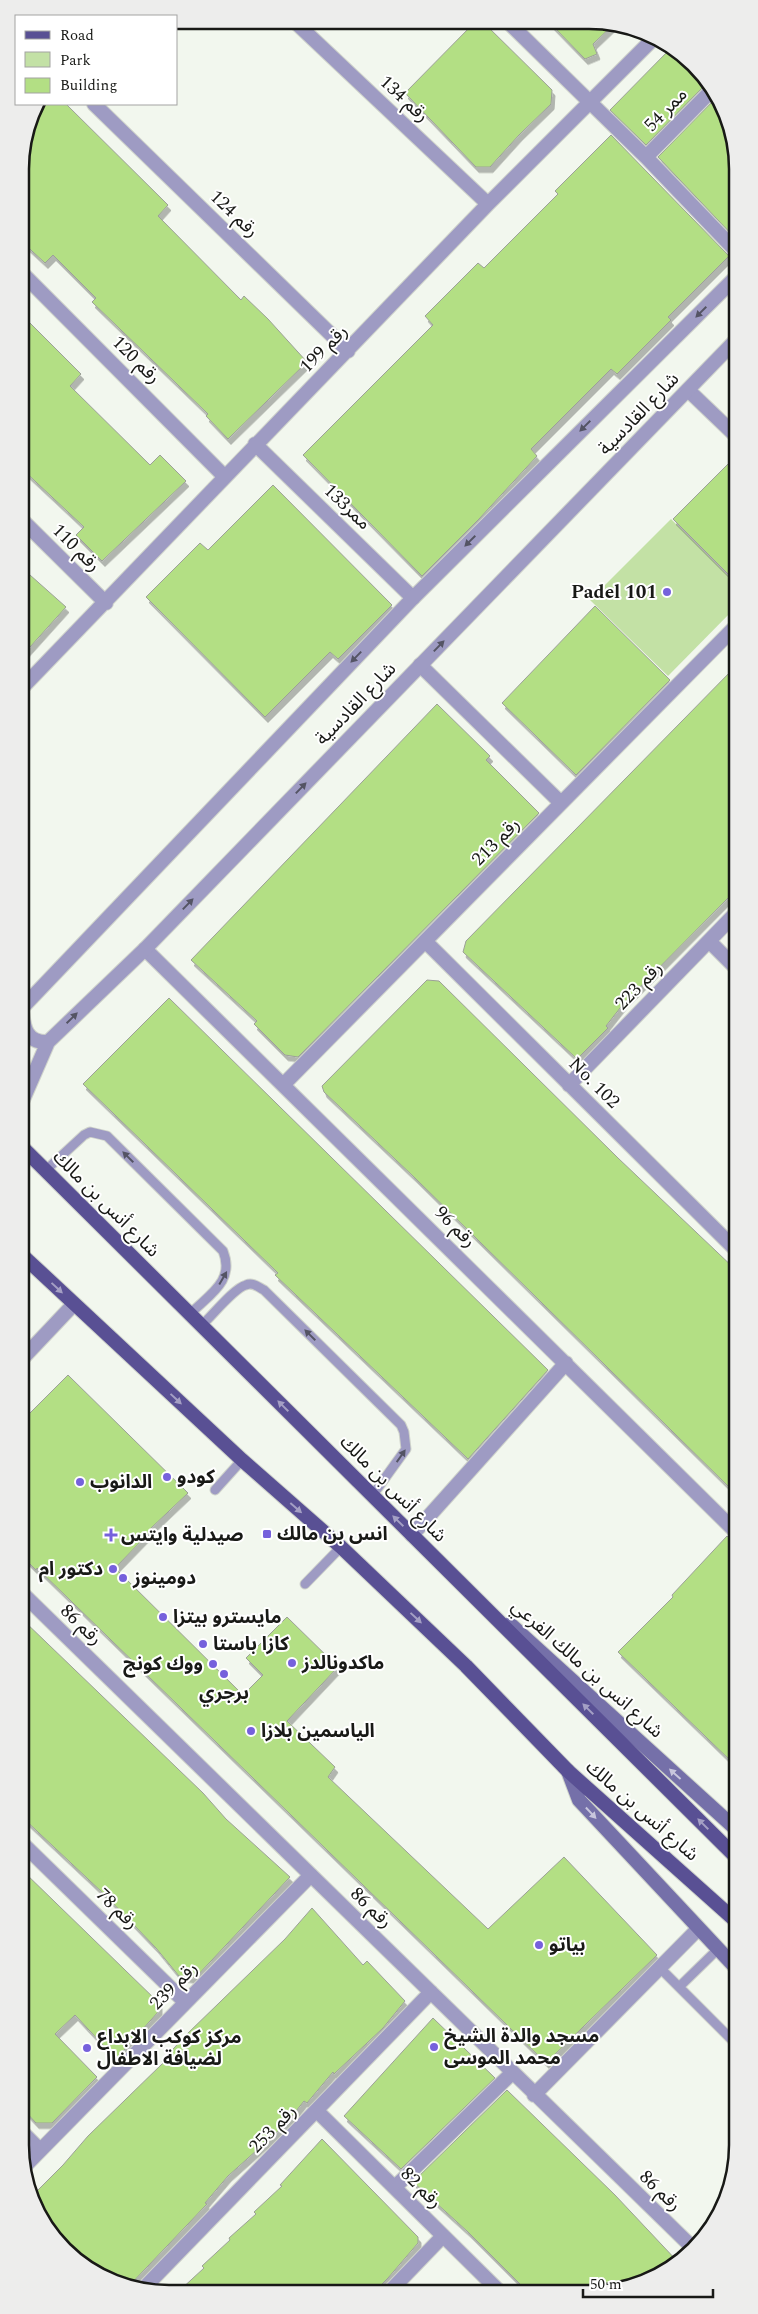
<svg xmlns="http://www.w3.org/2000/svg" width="758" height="2314" font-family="Spectral,'Noto Sans Arabic',serif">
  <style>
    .green { fill: #c3e1a5 }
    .building { fill: #b3df84; stroke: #9ca098; filter: url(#shadow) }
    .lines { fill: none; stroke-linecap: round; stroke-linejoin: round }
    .service-casing { stroke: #cfd3cb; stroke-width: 11 }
    .minor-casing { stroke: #cfd3cb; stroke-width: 16 }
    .tertiary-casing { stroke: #cfd3cb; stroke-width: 16 }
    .secondary-casing { stroke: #cfd3cb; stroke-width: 16 }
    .primary-casing { stroke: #cfd3cb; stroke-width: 16 }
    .service { stroke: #9e9bc3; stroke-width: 9 }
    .minor { stroke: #9e9bc3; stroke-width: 14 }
    .tertiary { stroke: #9e9bc3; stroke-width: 14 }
    .secondary { stroke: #7570a9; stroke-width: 14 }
    .primary { stroke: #595094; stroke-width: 14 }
    .oneway { fill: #545464 }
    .oneway2 { fill: #a49fc4 }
    .oneway3 { fill: #c8c6dd }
    .poi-dot { fill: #7661dc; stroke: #fff; stroke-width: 2 }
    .labels { text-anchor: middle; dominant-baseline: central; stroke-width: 4; stroke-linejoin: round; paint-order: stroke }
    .street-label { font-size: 19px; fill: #181916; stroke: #fff }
    .poi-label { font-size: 19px; font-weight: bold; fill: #181916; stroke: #fff; text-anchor: start }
    .rim { fill: none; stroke: #181916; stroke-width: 2.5 }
  </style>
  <defs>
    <filter id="shadow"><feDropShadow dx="3" dy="5.5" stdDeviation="0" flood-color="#0004"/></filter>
  </defs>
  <rect width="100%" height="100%" fill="#f2f7ee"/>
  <path class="green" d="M671,519L736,584V607L668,676L590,600Z"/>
  <path class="building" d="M475,22H483L552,90L551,104L519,135L490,167H476L405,93Z
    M549,22L570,23H615L593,44L597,54L585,59Z
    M672,47L695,64L708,82L646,145L610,110Z
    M718,96L723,103L735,140V238L658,157Z
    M46,104H66L168,205L158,216L241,300L244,296L268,319L307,362L228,439L206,416L208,414L92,302L96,298L53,255L45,263L20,240V159L31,119Z
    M611,135L729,256L668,317L671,320L617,374L611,369L531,449L537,456L479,519L422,576L303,455L433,325L425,316L478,263L484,268L558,194L555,191Z
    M21,314L81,374L70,386L150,465L160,455L186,481L102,561L76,535L84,527L21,468Z
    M736,456V582L673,519Z
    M273,485L392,605L338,659L330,652L265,717L146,597L200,543L208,550Z
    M21,567L66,607L21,657Z
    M595,606L670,680L576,775L502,703Z
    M736,666V890L624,1003L606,1026L608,1028L577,1059L463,952L466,941Z
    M437,704L490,756L486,760L539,813L298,1057L285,1055L254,1024L257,1021L191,960Z
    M427,980L439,981L618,1158L737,1271V1495L414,1177L324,1092L322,1086Z
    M169,998L548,1370L468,1459L275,1275L278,1273L83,1084Z
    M68,1375L188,1493L149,1530L150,1532L115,1568L243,1695L263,1675L246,1658L287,1617L338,1667L287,1721L335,1767L328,1777L488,1929L564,1857L657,1955L546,2063L37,1568L36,1570L22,1556V1421Z
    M727,1536L737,1545V1767L618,1652L673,1597L672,1595Z
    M22,1619L203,1793L226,1819L290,1877L195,1978L179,1976L156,1948L105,1895L22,1817Z
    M22,1870L159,2003V2011L116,2059L75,2015L55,2034L97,2077L52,2123H36L23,2109Z
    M312,1908L363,1965L367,1961L405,2001L383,2028L334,2074L333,2072L307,2103L304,2101L285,2125L228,2176L205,2203L207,2204L128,2287L103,2279L64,2251L40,2219L31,2197L63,2165L88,2136L163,2063L162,2061L187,2034L285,1939Z
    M433,2018L495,2078L401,2169L344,2116Z
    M507,2090L615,2195L678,2262L663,2274L618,2291H527L468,2232L413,2182Z
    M322,2139L418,2237V2243L388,2278L375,2291H179L204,2268L202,2266L230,2240L229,2238L256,2214L254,2212L282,2186L280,2185Z"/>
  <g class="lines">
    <defs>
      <path id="service" d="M45,1171L84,1135L90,1132L107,1136L223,1251C235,1281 210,1294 190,1314
        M202,1325C212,1316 234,1288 246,1285C253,1282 258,1287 264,1290L401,1425L404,1432L406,1449L372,1496
        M215,1490L242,1460
        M305,1584L341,1547
        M660,1968L738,2046
        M679,1987L718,1949"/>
      <path id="minor" d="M294,21L488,204
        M508,22L646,157L735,250
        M94,104L348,351
        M646,157L713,89
        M20,271L224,476
        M688,390L736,436
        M255,444L413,598
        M21,519L106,603
        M420,665L561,803
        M21,689L488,204L655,37
        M425,941L737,1251
        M709,941L736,968
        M145,949L737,1533
        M284,1084L736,626
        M569,1085L736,913
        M22,1359L74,1304
        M412,1535L566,1363
        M22,1593L694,2249
        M22,1843L185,2002
        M534,2095L698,1929
        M317,2111L499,2291
        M23,2133L40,2150
        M23,2168L311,1875
        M395,2187L512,2073
        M141,2291L431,1992
        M390,2291L443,2236"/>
      <path id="tertiary" d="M22,1008C23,1027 26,1043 48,1042
        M21,1009L413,598L735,278
        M21,1104L48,1042L145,949L735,341"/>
      <path id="secondary" d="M510,1624L737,1830
        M568,1771L579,1800L737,1969"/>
      <path id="primary" d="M22,1147L737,1858
        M22,1255L242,1460L341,1547L466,1666L568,1771L737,1922"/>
    </defs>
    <use href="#service" class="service-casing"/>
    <use href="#minor" class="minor-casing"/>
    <use href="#tertiary" class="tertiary-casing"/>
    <use href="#secondary" class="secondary-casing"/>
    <use href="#primary" class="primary-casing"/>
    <use href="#service" class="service"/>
    <use href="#minor" class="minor"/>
    <use href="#tertiary" class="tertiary"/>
    <use href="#secondary" class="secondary"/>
    <use href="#primary" class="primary"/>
  </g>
  <defs><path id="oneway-solid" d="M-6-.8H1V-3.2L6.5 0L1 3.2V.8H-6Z" transform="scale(1.25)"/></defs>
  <g class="oneway">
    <use href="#oneway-solid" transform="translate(701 312) rotate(135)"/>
    <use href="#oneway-solid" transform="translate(585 426) rotate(135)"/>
    <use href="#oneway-solid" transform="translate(470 541) rotate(135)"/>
    <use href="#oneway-solid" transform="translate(439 646) rotate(-46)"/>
    <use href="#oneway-solid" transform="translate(356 657) rotate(134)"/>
    <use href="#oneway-solid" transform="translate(301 788) rotate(-46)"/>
    <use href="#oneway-solid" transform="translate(188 904) rotate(-46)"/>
    <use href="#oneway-solid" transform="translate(72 1018) rotate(-44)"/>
    <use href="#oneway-solid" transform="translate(128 1157) rotate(-135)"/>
    <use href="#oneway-solid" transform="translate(223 1278) rotate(-60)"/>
    <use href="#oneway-solid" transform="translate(310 1335) rotate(-135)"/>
    <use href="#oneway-solid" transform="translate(401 1456) rotate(-55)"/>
  </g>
  <g class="oneway2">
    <use href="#oneway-solid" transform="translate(57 1288) rotate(43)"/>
    <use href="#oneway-solid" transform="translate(176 1399) rotate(43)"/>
    <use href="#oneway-solid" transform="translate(283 1406) rotate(-135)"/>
    <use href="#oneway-solid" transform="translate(296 1508) rotate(41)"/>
    <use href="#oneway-solid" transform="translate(398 1521) rotate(-136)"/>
    <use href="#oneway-solid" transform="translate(416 1618) rotate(43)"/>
    <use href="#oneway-solid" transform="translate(588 1709) rotate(-135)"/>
    <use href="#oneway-solid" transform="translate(703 1824) rotate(-135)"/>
  </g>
  <g class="oneway3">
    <use href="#oneway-solid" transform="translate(675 1774) rotate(-138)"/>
    <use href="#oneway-solid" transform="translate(591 1813) rotate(47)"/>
  </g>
  <g class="poi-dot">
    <circle cx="667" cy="592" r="5"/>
    <circle cx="167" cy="1477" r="5"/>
    <circle cx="80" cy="1482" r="5"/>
    <rect x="262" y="1529" width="10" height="10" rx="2.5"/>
    <path d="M108.5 1527.5h5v5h5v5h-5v5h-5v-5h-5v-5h5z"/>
    <circle cx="113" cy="1569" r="5"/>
    <circle cx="123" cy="1578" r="5"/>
    <circle cx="163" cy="1617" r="5"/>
    <circle cx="203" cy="1644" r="5"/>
    <circle cx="292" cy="1663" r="5"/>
    <circle cx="213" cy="1664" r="5"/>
    <circle cx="224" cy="1674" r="5"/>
    <circle cx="251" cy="1731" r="5"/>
    <circle cx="539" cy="1945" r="5"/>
    <circle cx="434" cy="2047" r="5"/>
    <circle cx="87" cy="2048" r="5"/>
  </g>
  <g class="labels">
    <g class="street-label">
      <text transform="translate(404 99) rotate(43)">رقم 134</text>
      <text transform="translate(666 110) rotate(-46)">ممر 54</text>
      <text transform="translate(234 214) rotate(44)">رقم 124</text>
      <text transform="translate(324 349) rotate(-45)">رقم 199</text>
      <text transform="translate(136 360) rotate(45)">رقم 120</text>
      <text transform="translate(639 414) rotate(-46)">شارع القادسية</text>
      <text transform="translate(347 507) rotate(44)">ممر133</text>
      <text transform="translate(76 548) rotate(45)">رقم 110</text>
      <text transform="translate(356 704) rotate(-46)">شارع القادسية</text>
      <text transform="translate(496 842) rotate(-45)">رقم 213</text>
      <text transform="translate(639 986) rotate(-46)">رقم 223</text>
      <text transform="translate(594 1083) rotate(45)">No. 102</text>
      <text transform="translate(106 1204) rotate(45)">شارع أنس بن مالك</text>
      <text transform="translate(455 1227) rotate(45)">رقم 96</text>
      <text transform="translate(393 1489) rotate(45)">شارع أنس بن مالك</text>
      <text transform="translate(81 1625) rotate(44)">رقم 86</text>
      <text transform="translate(587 1669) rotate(42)">شارع انس بن مالك الفرعي</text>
      <text transform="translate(642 1811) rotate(41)">شارع أنس بن مالك</text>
      <text transform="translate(371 1908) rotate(44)">رقم 86</text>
      <text transform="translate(117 1909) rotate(44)">رقم 78</text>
      <text transform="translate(174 1986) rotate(-45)">رقم 239</text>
      <text transform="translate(273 2129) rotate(-46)">رقم 253</text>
      <text transform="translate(421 2188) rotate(45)">رقم 82</text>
      <text transform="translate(660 2191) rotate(44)">رقم 86</text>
    </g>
    <g class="poi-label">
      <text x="657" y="592" text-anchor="end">Padel 101</text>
      <text x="177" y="1477">كودو</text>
      <text x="90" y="1482">الدانوب</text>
      <text x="277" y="1534">انس بن مالك</text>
      <text x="121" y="1535">صيدلية وايتس</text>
      <text x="103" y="1569" text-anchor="end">دكتور ام</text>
      <text x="133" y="1578">دومينوز</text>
      <text x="173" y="1617">مايسترو بيتزا</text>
      <text x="213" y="1644">كازا باستا</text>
      <text x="302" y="1663">ماكدونالدز</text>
      <text x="203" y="1664" text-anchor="end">ووك كونج</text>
      <text x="224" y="1693" text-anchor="middle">برجري</text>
      <text x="261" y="1731">الياسمين بلازا</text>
      <text x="549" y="1945">بياتو</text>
      <text x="444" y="2036">مسجد والدة الشيخ<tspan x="444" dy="22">محمد الموسى</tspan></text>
      <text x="97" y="2037">مركز كوكب الابداع<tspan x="97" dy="22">لضيافة الاطفال</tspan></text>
    </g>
  </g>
  <path d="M0 0H758V2314H0ZM169 29H589A140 140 0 0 1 729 169V2145A140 140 0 0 1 589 2285H169A140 140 0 0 1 29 2145V169A140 140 0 0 1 169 29Z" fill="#ededec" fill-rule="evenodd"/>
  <path class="rim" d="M169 29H589A140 140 0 0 1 729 169V2145A140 140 0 0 1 589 2285H169A140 140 0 0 1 29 2145V169A140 140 0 0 1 169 29Z"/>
  <rect x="15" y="15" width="162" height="90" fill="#ffffff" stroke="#a3a3a2"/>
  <rect x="25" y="31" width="25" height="8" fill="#595094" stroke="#a3a3a2"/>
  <text x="60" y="40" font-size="15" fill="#181916">Road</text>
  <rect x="25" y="52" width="25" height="15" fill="#c3e1a5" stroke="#a3a3a2"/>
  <text x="60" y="65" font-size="15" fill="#181916">Park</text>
  <rect x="25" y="78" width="25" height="15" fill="#b3df84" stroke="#a3a3a2"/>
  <text x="60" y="90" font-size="15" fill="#181916">Building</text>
  <path d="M583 2289v8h130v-8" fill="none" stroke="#181916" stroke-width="2.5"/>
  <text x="590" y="2289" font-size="15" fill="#181916" stroke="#ffffff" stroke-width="4" paint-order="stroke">50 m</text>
</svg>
